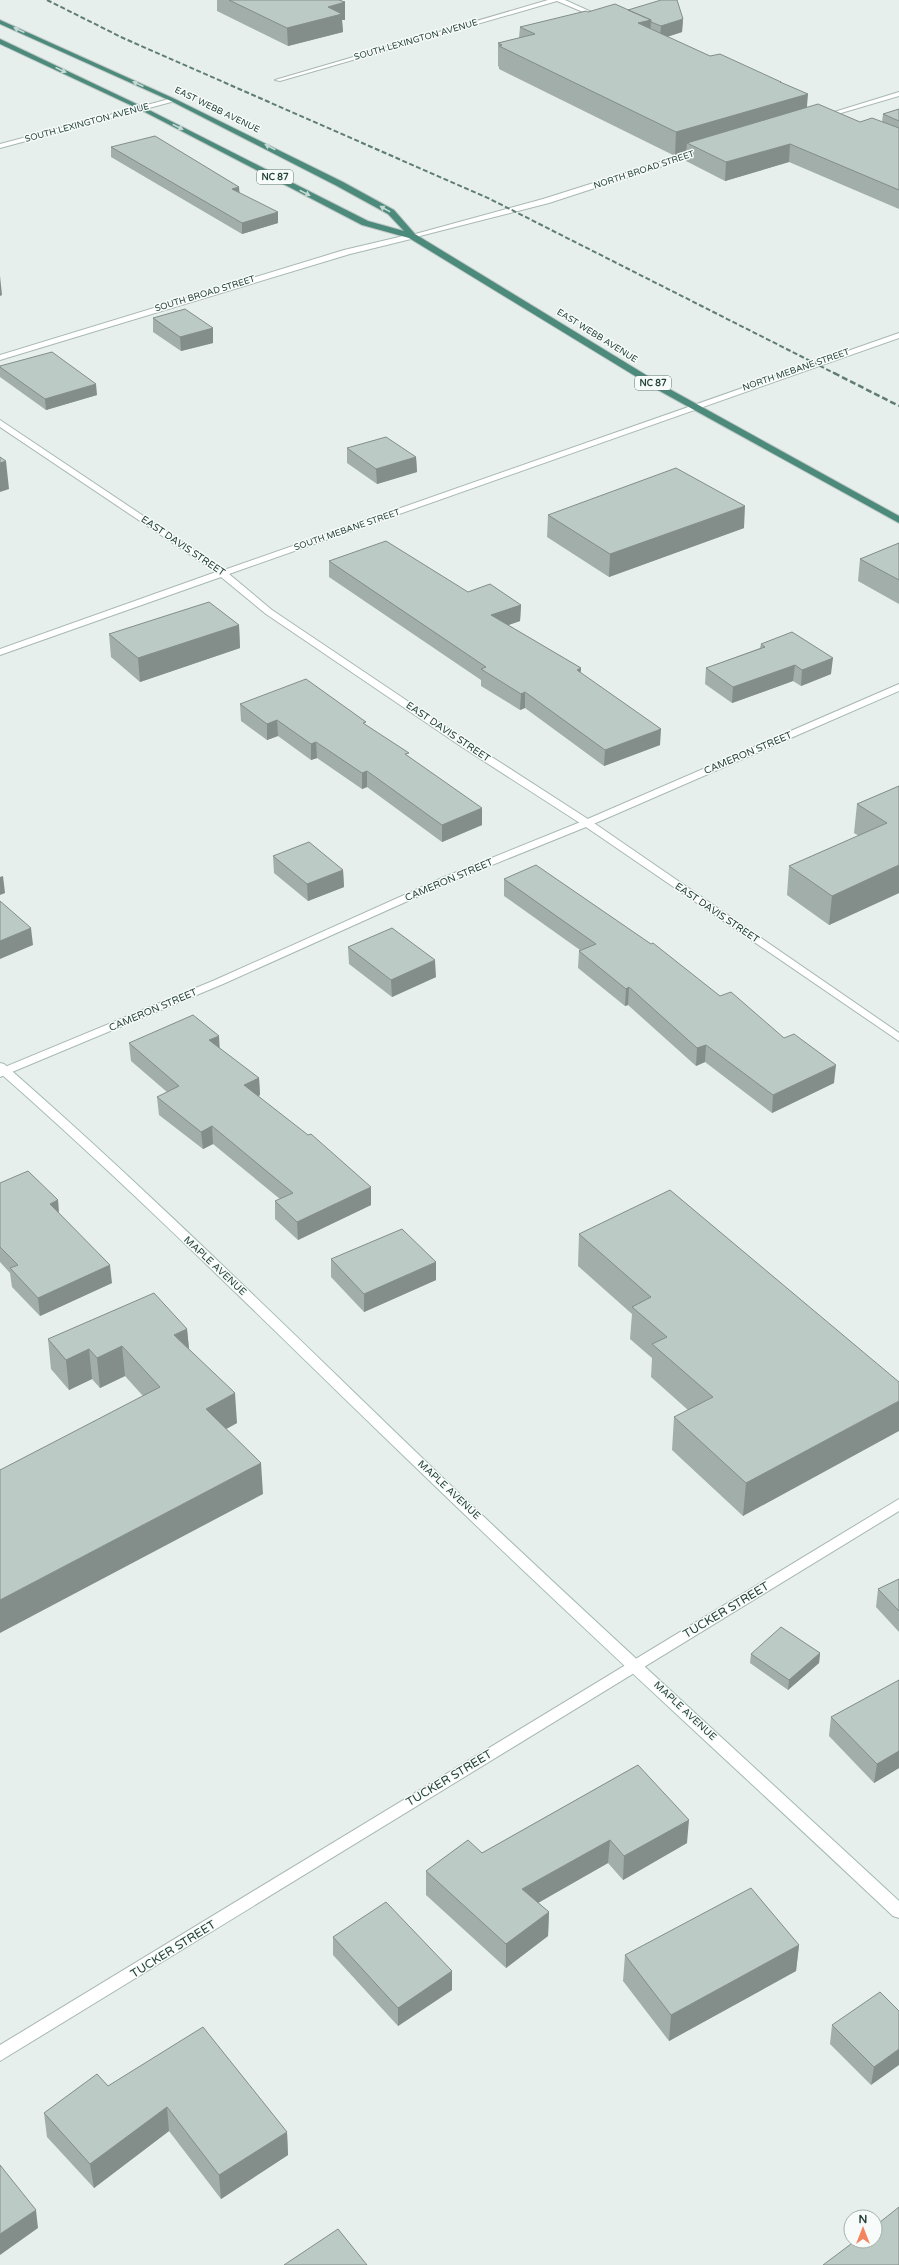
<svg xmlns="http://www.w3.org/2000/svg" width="899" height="2265" font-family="'Varela Round',sans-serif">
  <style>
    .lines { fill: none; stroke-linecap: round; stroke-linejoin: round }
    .minor-casing { stroke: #a8b8b2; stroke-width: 2 }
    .tertiary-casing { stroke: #a8b8b2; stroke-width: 2 }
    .secondary-casing { stroke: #a4bbb3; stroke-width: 2 }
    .trunk-casing { stroke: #c2cac8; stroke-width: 2 }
    .minor { fill: #fff; fill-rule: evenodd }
    .tertiary { fill: #fff; fill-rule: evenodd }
    .secondary { fill: #fff; fill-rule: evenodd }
    .trunk { fill: #4c8a7c; fill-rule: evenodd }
    .rail-far1 { stroke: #5f7d75; stroke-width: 2; stroke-dasharray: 5 2.5; stroke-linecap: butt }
    .rail { stroke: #5f7d75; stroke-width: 2.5; stroke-dasharray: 6 3; stroke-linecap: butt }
    .wall { fill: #a1aea9 }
    .shaded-wall { fill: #838d89 }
    .building { fill: #bbcac4; stroke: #838d89 }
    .oneway { fill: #c4d9d4 }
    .labels { text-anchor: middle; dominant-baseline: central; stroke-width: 3; stroke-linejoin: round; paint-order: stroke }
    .far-street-label { font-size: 9px; fill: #24423a; stroke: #f7fbf9 }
    .shield { fill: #f7fbf9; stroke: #637a73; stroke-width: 1 }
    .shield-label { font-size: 9px; font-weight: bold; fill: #24423a }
    .street-label { font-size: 10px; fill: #24423a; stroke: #f7fbf9 }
    .near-street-label { font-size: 12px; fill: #24423a; stroke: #f7fbf9 }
  </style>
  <rect width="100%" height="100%" fill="#e6efeb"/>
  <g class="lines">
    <defs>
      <path id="minor" d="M548,0H565L607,19L602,20L557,1L280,81L275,80Z
        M899,92V96L824,118L818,117Z
        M698,150L705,152L549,203L412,238L408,236L543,199Z
        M899,684V691L591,825L450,882L223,984L0,1077V1069L215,980L442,878L583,821Z"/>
      <path id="tertiary" d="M173,98L176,100L175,101L0,148V144Z
        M412,234L416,236L415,238L350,254L0,360V355L344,250Z
        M899,333V338L229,574L272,610L470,743L591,821L899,1033V1041L583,825L462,747L266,614L221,577L0,655V649L216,572L0,427V420L224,570Z
        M899,1499V1511L0,2061V2045Z"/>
      <path id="secondary" d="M0,1063L4,1064C156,1197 298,1339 443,1478C593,1621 747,1760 899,1901V1918L893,1916C740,1772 585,1631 434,1485C290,1347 150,1205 0,1073Z"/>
      <path id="trunk" d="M0,20L175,99L343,182L394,210L415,234L664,386L899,516V523L658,390L409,238L362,225L141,110L0,44V39L145,108L368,221L404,231L388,214L337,186L171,101L0,24Z"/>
    </defs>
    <use href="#minor" class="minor-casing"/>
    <use href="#tertiary" class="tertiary-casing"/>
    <use href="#secondary" class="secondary-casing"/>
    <use href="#trunk" class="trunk-casing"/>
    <use href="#minor" class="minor"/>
    <use href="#tertiary" class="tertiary"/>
    <use href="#secondary" class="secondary"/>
    <use href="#trunk" class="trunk"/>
    <path class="rail-far1" d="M47,0L123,38L490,199L836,374"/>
    <path class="rail" d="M834,373L899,406"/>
  </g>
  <path class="wall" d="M217,0H339L345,2V20H342L343,32L288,46L217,11Z
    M628,10L683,19L682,32L667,37L710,56L781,82V83L806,108L860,122H882L883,114L899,109V209L789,162L725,181L686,161V153L675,156L499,69V67L498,66V43L519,38L520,27L588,12Z
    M111,147L239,187V193L278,223L242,234L111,157Z
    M153,318L213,328V343L181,351L153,332Z
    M0,366L97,395L46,410L0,377Z
    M347,448L416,457L417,472L377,484L347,463Z
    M548,515L744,528L609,577L547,537Z
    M899,543V604L858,581L860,559Z
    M329,561L468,592L521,605L520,621L508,625L581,668L580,673L660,745L604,766L525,708L520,710L481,686V680L329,577Z
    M239,625L240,648L140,682L111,657L109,634Z
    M761,644L831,674L801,686L793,681L732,703L705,684L706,668L760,648Z
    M240,704L366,725L409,757L482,825L442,842L367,787L362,789L317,758L311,760L278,736L267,740L241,721Z
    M899,786V893L829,925L787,895L789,866L859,836L854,833L857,804Z
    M273,856L343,870L344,887L308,901L274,873Z
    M504,879L720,996L834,1083L772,1113L705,1062L696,1066L628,1005L625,1006L578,968L579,951L580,950L504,896Z
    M348,947L436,977L392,997L349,964Z
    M129,1043L220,1049L259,1078L260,1095L258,1096L371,1205L298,1240L275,1219V1201L280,1199L213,1144L203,1149L159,1115L157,1097L167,1092L131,1061Z
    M0,1183L58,1200L59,1213L112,1283L40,1316L12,1287L10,1273L0,1262Z
    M579,1234L899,1382L743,1516L672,1450L674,1417L688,1410L651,1377L652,1358L630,1339L632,1314L578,1266Z
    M331,1259L436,1280L364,1312L331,1277Z
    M187,1329L189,1349L237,1423L226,1429L263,1494L143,1396L125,1376L100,1388L92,1379L69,1390L51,1369L48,1339Z
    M899,1579V1632L876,1607L878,1589Z
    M820,1653L819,1663L788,1690L750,1663L751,1654Z
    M899,1680V1768L874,1783L829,1736L831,1717Z
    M638,1765L687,1843L623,1880L608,1863L538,1903L549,1912L548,1936L506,1968L426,1895V1871L482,1853Z
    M333,1937L452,1971V1990L398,2026L333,1955Z
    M799,1945L796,1971L669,2041L623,1981L625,1955Z
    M899,2011L871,2085L830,2044L832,2025Z
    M108,2086L287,2132L288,2155L221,2199L169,2131L94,2188L47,2137L44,2113Z"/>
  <path class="shaded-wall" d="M345,2V20H342L343,32L288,46L287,28L328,7Z
    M683,19L682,32L660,39L661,26Z
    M651,20L650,42L638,23Z
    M780,82H781L780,102L808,94L806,118L687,143L686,153L675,156L676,132Z
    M790,144L789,162L725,181L726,162Z
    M239,187L240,197L232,189Z
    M278,212V223L242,234V223Z
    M0,276L2,295L0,296Z
    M213,328V343L181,351L180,337Z
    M96,384L97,395L46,410L45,399Z
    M416,457L417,472L377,484L376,469Z
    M6,461L9,489L0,492V463Z
    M745,506L744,528L609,577L610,554Z
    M521,605L520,621L491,631V615Z
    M239,625L240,648L140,682L138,658Z
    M833,658L831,674L801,686L802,670Z
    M795,665L793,681L732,703L733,687Z
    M581,668L580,685L577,670Z
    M525,692V708L520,710L521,694Z
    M277,720L278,736L267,740V724Z
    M661,729L660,745L604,766L605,750Z
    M316,742L317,758L311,760V744Z
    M367,771V787L362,789V773Z
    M482,808V825L442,842V825Z
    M899,865V893L829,925L832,896Z
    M343,870L344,887L308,901L307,884Z
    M3,876L5,893L0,895V877Z
    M31,928L33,945L0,959V941Z
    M435,960L436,977L392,997L391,980Z
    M629,987L628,1005L625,1006L626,989Z
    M219,1036L220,1053L209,1040Z
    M706,1045L705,1062L696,1066L697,1048Z
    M836,1065L834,1083L772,1113L773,1095Z
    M259,1078L260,1095L245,1103L244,1085Z
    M212,1126L213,1144L203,1149L201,1132Z
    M371,1187V1205L298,1240L297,1222Z
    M58,1200L59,1218L50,1204Z
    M436,1262V1280L364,1312V1294Z
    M110,1265L112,1283L40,1316L38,1298Z
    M187,1329L190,1359L174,1335Z
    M122,1346L125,1376L100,1388L97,1358Z
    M89,1349L92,1379L69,1390L66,1360Z
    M235,1393L237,1423L208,1439L206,1409Z
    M899,1401V1431L743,1516L746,1483Z
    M261,1463L263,1494L0,1633V1600Z
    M820,1653L819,1663L788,1690L789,1680Z
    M899,1751V1768L874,1783L877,1764Z
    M689,1820L687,1843L623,1880L624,1856Z
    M610,1840L608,1863L522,1912V1889Z
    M549,1912L548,1936L506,1968V1944Z
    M799,1945L796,1971L669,2041L671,2015Z
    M452,1971V1990L398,2026V2008Z
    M899,2049V2065L871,2085L874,2067Z
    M167,2107L169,2131L94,2188L90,2164Z
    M287,2132L288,2155L221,2199L219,2175Z
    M36,2210L38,2228L0,2255V2234Z"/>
  <path class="building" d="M229,0H339L345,2L328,7L342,14L287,28Z
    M661,0H677L683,19L661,26L651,22V20L628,10Z
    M615,4L651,20L638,23L710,56L720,54L781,82H780L808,94L676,132L499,46L502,45L498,43L535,34L520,27L586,11L588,12Z
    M818,104L860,122L872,118L899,128V190L790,144L726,162L687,143Z
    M899,109V121L883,114Z
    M155,136L239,187L232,189L278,212L242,223L111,147Z
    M185,309L213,328L180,337L153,318Z
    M52,352L96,384L45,399L0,367V366Z
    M386,437L416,457L376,469L347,448Z
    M0,457L6,461L0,463Z
    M676,468L745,506L610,554L548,515Z
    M386,541L468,592L490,584L521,605L491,615L581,668L577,670L661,729L605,750L525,692L521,694L481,669L486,667L329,561Z
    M899,543V580L860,559Z
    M209,602L239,625L138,658L109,634Z
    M792,632L833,658L802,670L795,665L733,687L706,668L765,647L761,644Z
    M306,679L366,722L363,723L409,753L405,754L482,808L442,825L367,771L362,773L316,742L311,744L277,720L267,724L240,704Z
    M899,786V865L832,896L789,866L887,823L857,804Z
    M309,842L343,870L307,884L273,856Z
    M536,865L651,944L653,943L720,996L731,992L784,1038L794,1034L836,1065L773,1095L706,1045L697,1048L629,987L626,989L579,951L596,944L504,879Z
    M0,901L31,928L0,941Z
    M392,928L435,960L391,980L348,947Z
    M193,1015L219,1036L209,1040L259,1078L244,1085L308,1135L311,1134L371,1187L297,1222L275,1201L293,1193L212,1126L201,1132L157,1097L179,1086L129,1043Z
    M28,1171L58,1200L50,1204L110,1265L38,1298L10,1268L18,1265L0,1247V1183Z
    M670,1190L899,1382V1401L746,1483L674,1417L713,1397L652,1344L667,1337L632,1307L651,1297L579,1234Z
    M402,1229L436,1262L364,1294L331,1259Z
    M154,1293L187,1329L174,1335L235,1393L206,1409L261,1463L0,1600V1470L160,1387L122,1346L97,1358L89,1349L66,1360L48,1339Z
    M899,1579V1611L878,1589Z
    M781,1627L820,1653L789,1680L751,1654Z
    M899,1680V1751L877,1764L831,1717Z
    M638,1765L689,1820L624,1856L610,1840L522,1889L549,1912L506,1944L426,1871L468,1840L482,1853Z
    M751,1888L799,1945L671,2015L625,1955Z
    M386,1902L452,1971L398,2008L333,1937Z
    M880,1992L899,2011V2049L874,2067L832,2025Z
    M203,2027L287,2132L219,2175L167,2107L90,2164L44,2113L97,2074L108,2086Z
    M0,2165L36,2210L0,2234Z
    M899,2207V2265H823L855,2241H875V2226Z
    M338,2229L367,2265H284Z"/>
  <defs><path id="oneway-solid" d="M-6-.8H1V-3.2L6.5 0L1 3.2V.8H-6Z"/></defs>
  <g class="oneway">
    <use href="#oneway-solid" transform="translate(19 30) rotate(-156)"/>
    <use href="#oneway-solid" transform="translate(61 70) rotate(25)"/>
    <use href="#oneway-solid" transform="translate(138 84) rotate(-156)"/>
    <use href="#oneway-solid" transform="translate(178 127) rotate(27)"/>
    <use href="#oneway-solid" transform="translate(270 147) rotate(-153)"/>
    <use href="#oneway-solid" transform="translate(305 193) rotate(27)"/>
    <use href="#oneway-solid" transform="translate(385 209) rotate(-151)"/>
  </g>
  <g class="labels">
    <g class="far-street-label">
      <text transform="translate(416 40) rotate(-16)">SOUTH LEXINGTON AVENUE</text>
      <text transform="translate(217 110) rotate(26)">EAST WEBB AVENUE</text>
      <text transform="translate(87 123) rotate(-15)">SOUTH LEXINGTON AVENUE</text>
      <text transform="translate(644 170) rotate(-18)">NORTH BROAD STREET</text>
      <text transform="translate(205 294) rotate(-17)">SOUTH BROAD STREET</text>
      <text transform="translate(597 336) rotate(32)">EAST WEBB AVENUE</text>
      <text transform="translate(796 370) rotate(-19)">NORTH MEBANE STREET</text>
      <text transform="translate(347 530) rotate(-19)">SOUTH MEBANE STREET</text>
    </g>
    <g class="shield">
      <rect x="257" y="170" width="36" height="14" rx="3"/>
      <rect x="635" y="376" width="36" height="14" rx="3"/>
    </g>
    <g class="shield-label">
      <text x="275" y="177">NC 87</text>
      <text x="653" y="383">NC 87</text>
    </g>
    <g class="street-label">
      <text transform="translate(183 546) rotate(34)">EAST DAVIS STREET</text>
      <text transform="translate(448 732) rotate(34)">EAST DAVIS STREET</text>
      <text transform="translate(748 753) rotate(-23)">CAMERON STREET</text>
      <text transform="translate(449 880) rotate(-23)">CAMERON STREET</text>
      <text transform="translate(717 913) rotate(34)">EAST DAVIS STREET</text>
      <text transform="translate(153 1010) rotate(-23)">CAMERON STREET</text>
      <text transform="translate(215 1266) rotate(43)">MAPLE AVENUE</text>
      <text transform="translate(449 1490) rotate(43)">MAPLE AVENUE</text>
      <text transform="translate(685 1711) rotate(43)">MAPLE AVENUE</text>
    </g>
    <g class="near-street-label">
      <text transform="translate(726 1610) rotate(-31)">TUCKER STREET</text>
      <text transform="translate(449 1778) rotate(-31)">TUCKER STREET</text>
      <text transform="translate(173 1949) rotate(-32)">TUCKER STREET</text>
    </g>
  </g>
  <g transform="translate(863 2229)"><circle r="19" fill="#f7fbf9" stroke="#a3b1ad"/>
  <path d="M0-3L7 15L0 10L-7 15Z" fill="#f4845f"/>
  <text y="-6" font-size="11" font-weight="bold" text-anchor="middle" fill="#24423a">N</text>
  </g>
</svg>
